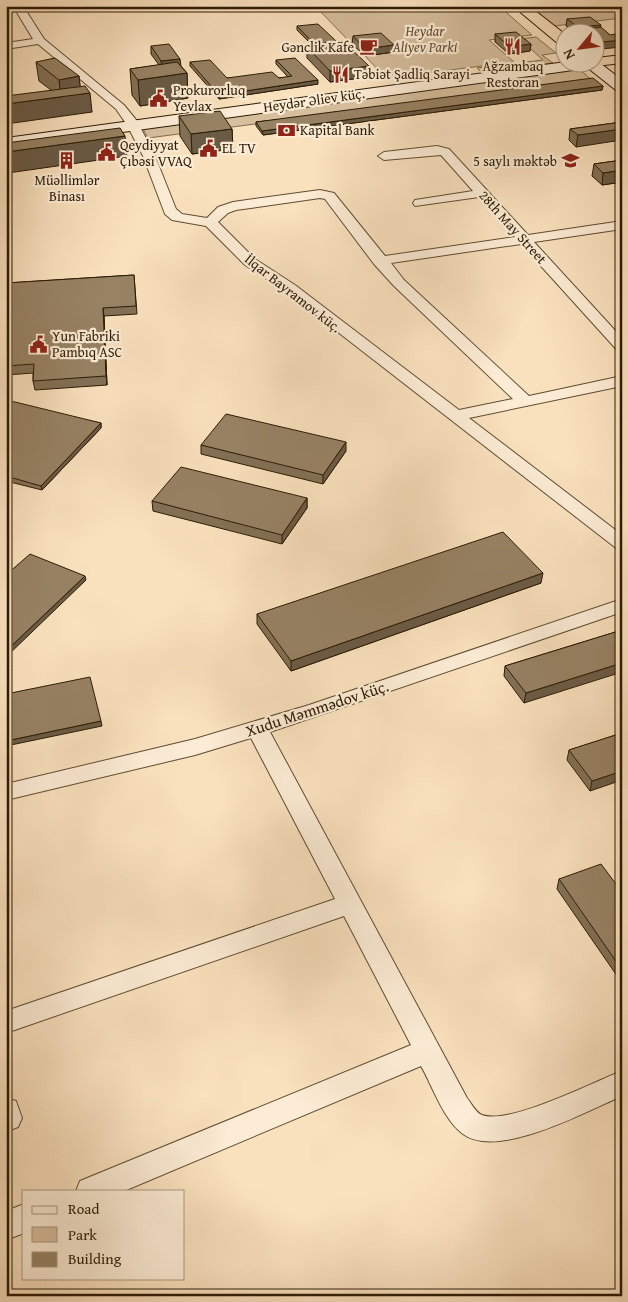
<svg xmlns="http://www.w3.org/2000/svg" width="628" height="1302" font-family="'Gentium Book Plus',serif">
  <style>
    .green { fill: #d7bf9e; stroke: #826d50 }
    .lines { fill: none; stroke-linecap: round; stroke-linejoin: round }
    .street-casing { stroke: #604c32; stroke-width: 2 }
    .secondary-casing { stroke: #2c1b03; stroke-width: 2 }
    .highway-casing { stroke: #2c1b03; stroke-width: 2 }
    .street { fill: #fcecd5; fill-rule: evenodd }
    .secondary { fill: #fcecd5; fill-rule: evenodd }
    .highway { fill: #fae1be; fill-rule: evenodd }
    .wall { fill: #827056; stroke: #2c1b03 }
    .shaded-wall { fill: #6a5b46; stroke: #2c1b03 }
    .building { fill: #978264; stroke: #2c1b03 }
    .labels { text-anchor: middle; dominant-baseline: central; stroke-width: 4.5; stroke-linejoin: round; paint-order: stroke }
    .far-park-label { font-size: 14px; font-style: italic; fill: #5f4c32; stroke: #fcecd5 }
    .far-poi-label { font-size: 14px; fill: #2c1b03; stroke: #fcecd5; text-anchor: start }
    .far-street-label { font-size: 14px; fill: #2c1b03; stroke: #fcecd5 }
    .street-label { font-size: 16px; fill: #2c1b03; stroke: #fcecd5 }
  </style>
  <rect width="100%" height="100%" fill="#fae1be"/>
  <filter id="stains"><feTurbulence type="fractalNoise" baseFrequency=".004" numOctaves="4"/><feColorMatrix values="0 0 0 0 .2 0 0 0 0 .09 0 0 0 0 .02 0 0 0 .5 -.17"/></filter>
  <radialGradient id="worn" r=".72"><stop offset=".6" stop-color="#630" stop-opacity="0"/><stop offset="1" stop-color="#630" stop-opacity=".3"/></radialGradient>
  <path class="green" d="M315,6H499L532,35L489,40L514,62L386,78L365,56L393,52L381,40L352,44Z
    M530,6H622V18L554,26Z
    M536,37L556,53L542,55L553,63L482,73L477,68L543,60L520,39Z
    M579,69L592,80L148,138L142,127Z"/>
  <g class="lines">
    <defs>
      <path id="street" d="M13,6H23L44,39L124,105L137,121L155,156L176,209L182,214L207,218L218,207L233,202L320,190L334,193L385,256L515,237L479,197L415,206L413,203L415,200L473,191L441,155L384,160L378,156L384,152L437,146L449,149L528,235L622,221V229L534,242L622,338V352L617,350L521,244L391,263L404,280L529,396L622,376V386L469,418L622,535V550L616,548L285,291L245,265L206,226L172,220L165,214L143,156L127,125L116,109L38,44L6,49V43L33,39ZM320,198L325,199L374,264L394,286L513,399L459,410L295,285L255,259L218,222L228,213L236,210Z
        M622,599V612L270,732L467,1098C471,1103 476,1113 482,1115C510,1125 593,1082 622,1071V1096C587,1111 498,1160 463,1134C443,1119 433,1087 421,1066L124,1191H76L80,1181L411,1045L344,916L6,1033V1011L335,899L251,738L195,755L6,800V784L195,739L309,705Z
        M6,1098L16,1101L22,1118L18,1127L8,1131Z
        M24,1204V1233L6,1240V1211Z"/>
      <path id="secondary" d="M596,60L622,80V93L617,91L588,68L6,148V138L566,62H596Z"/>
      <path id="highway" d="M513,6H529L566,35V47L561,46Z
        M622,55V63L596,66L589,62H596V58Z"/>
    </defs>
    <use href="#street" class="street-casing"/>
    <use href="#secondary" class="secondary-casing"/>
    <use href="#highway" class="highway-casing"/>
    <use href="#street" class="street"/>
    <use href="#secondary" class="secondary"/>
    <use href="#highway" class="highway"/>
  </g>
  <path class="wall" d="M567,19L600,27L610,35L601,49L596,45V32H575L566,26Z
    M297,26L336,43L368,77L330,82L307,58V47L313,46L297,30Z
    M495,34L531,44L530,51L509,54L495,42Z
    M353,36L394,45V52L365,56L352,44Z
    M151,46L181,66L187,73L188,98L140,106L132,95L130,69L159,65L151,54Z
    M276,60L318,84L219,99L190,66V62L227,78H279L288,77L276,64Z
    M36,62L79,76L80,87L92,112L51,90L39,81Z
    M603,86L602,90L263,135L256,126V122Z
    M179,116L232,129L233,149L192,154L180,136Z
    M622,122L576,147L569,140L570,129Z
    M622,160V182L602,185L592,176L594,164Z
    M134,275L137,314L104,316L107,385L35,390L33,381V373L6,375V283Z
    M6,405L101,423V428L42,490L6,481Z
    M201,445L346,451L323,484L201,454Z
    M307,498V508L282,544L153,511L152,501Z
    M541,583L291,671L257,624V614Z
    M622,630L524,703L504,676L505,666Z
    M622,733L590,791L567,760L569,750Z
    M559,879L622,892V983L557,889Z"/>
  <path class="shaded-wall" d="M266,6H282L266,8Z
    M601,25L600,32L586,29L585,32H578V27Z
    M622,40V47L601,49L602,42Z
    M336,41V45L314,48V44Z
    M531,44L530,51L509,54L510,47Z
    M394,45V52L365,56V49Z
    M180,59L181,66L162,68L161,61Z
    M369,66L368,77L330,82V71Z
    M187,73L188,98L140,106L138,80Z
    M79,76L81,94L90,93L92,112L6,124V104L61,97L59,80Z
    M318,80V84L219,99V95Z
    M603,86L602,90L263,135L262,131Z
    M232,129L233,149L192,154L191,134Z
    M622,129V140L576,147L578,135Z
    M125,136L127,156L8,173L6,161V152Z
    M622,170V182L602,185L603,173Z
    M103,308L104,316L107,385L106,376Z
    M101,423V428L42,490L41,486Z
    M346,442V451L323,484V475Z
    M307,498V508L282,544V535Z
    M543,573L541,583L291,671V661Z
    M85,576L86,580L6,657V651Z
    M622,663V672L524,703L526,693Z
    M101,721L102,726L6,746V741Z
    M622,771V780L590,791L592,781Z"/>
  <path class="building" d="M590,17L601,25L578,27L567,19Z
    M318,24L336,41L314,44L297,26Z
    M601,27L610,35L622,33V40L602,42L596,37V32H590L586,29Z
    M516,32L531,44L510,47L495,34Z
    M381,33L394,45L365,49L353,36Z
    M344,42L369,66L330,71L307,47Z
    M169,44L180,59L161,61L151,46Z
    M55,58L79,76L59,80L36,62Z
    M295,58L318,80L219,95L190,62L210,60L227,78L272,72L279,78L292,76L276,60Z
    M177,62L187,73L138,80L130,69Z
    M593,78L603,86L262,131L256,122Z
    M85,86L90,93L6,104V96Z
    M220,111L232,129L191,134L179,116Z
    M622,122V129L578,135L570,129Z
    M120,128L125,136L6,152V143Z
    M622,160V170L603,173L594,164Z
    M134,275L136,306L103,308L106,376L33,381L34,364L6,366V283Z
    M11,401L101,423L41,486L6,476V405Z
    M226,414L346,442L323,475L201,445Z
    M181,467L307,498L282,535L152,501Z
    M503,532L543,573L291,661L257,614Z
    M30,554L85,576L6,651V575Z
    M622,630V663L526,693L505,666Z
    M90,677L101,721L6,741V694Z
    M622,733V771L592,781L569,750Z
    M601,864L622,892V970L559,879Z"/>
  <defs>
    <symbol id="restaurant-bare" viewBox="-9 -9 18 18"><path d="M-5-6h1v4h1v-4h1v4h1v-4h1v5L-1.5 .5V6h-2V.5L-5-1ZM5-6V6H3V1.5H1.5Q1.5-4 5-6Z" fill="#8f2418" stroke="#fcecd5" stroke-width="2.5" paint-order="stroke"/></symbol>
    <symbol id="cafe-bare" viewBox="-9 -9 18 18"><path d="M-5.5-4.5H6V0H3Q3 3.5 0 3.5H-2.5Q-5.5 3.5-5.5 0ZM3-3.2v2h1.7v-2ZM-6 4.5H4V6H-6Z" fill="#8f2418" stroke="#fcecd5" stroke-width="2.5" paint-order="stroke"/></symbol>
    <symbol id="civic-bare" viewBox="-9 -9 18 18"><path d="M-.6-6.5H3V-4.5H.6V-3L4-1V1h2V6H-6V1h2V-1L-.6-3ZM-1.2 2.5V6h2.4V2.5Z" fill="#8f2418" stroke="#fcecd5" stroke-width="2.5" paint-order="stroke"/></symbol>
    <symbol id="bank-bare" viewBox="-9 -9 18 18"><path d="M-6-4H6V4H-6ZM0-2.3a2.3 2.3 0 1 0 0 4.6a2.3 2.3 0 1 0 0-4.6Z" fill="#8f2418" stroke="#fcecd5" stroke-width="2.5" paint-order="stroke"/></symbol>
    <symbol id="building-bare" viewBox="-9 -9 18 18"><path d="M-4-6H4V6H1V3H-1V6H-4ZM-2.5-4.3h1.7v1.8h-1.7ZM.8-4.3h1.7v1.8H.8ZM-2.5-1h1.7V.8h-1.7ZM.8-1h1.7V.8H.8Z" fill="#8f2418" stroke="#fcecd5" stroke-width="2.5" paint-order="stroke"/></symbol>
    <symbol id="school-bare" viewBox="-9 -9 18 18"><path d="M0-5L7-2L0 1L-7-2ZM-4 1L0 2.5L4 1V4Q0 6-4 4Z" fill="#8f2418" stroke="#fcecd5" stroke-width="2.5" paint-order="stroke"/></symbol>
  </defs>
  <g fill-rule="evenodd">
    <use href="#restaurant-bare" x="500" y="34" width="25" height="25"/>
    <use href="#cafe-bare" x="356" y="34" width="25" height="25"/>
    <use href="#restaurant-bare" x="328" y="62" width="25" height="25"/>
    <use href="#civic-bare" x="146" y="86" width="25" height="25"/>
    <use href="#bank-bare" x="274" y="118" width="25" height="25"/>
    <use href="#civic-bare" x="196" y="136" width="25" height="25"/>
    <use href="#civic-bare" x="94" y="140" width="25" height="25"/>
    <use href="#building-bare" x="54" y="148" width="25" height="25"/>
    <use href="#school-bare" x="558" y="148" width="25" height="25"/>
    <use href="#civic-bare" x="26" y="332" width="25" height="25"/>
  </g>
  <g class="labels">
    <g class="far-park-label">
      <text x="425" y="31">Heydar<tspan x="425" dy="16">Aliyev Parki</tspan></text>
    </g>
    <g class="far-poi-label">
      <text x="354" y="47" text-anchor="end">Gənclik Kafe</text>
      <text x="513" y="66" text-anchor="middle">Ağzambaq<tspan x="513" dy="16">Restoran</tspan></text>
      <text x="354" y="74">Təbiət Şadliq Sarayi</text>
      <text x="173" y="90">Prokurorluq<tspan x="173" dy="16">Yevlax</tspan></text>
      <text x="300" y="130">Kapital Bank</text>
      <text x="120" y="145">Qeydiyyat<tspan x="120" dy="16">Çıbəsi VVAQ</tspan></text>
      <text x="222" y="148">EL TV</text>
      <text x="557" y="161" text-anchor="end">5 saylı məktəb</text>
      <text x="67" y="180" text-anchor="middle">Müəllimlər<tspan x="67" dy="16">Binası</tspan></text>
      <text x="52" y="336">Yun Fabriki<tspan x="52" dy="16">Pambıq ASC</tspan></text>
    </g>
    <g class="far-street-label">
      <text transform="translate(314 100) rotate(-8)">Heydər Əliev küç.</text>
      <text transform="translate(513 227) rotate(48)">28th May Street</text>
      <text transform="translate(293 293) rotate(38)">İlqar Bayramov küç.</text>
    </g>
    <g class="street-label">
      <text transform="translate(317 708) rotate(-18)">Xudu Məmmədov küç.</text>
    </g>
  </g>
  <rect width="628" height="1302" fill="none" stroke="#fae1be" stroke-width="25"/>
  <rect x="8" y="8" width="613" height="1287" fill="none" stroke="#2c1b03" stroke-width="2.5"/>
  <rect x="12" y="12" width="603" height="1277" fill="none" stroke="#2c1b03"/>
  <rect x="22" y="1190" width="162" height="90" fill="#fcecd5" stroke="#a99881"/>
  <rect x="32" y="1206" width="25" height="8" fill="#fcecd5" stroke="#a99881"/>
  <text x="68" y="1214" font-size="15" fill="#2c1b03">Road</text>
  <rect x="32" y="1227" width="25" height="15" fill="#d7bf9e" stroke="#a99881"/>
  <text x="68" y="1240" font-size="15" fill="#2c1b03">Park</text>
  <rect x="32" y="1252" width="25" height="15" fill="#978264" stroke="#a99881"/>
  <text x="68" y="1264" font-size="15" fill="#2c1b03">Building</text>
  <g transform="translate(580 48) rotate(241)"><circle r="24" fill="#fcecd5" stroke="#a99881"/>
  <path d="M0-4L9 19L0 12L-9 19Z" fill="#8f2418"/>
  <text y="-8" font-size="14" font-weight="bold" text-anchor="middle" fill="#2c1b03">N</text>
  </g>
  <rect width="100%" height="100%" filter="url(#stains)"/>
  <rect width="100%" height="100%" fill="url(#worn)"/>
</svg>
